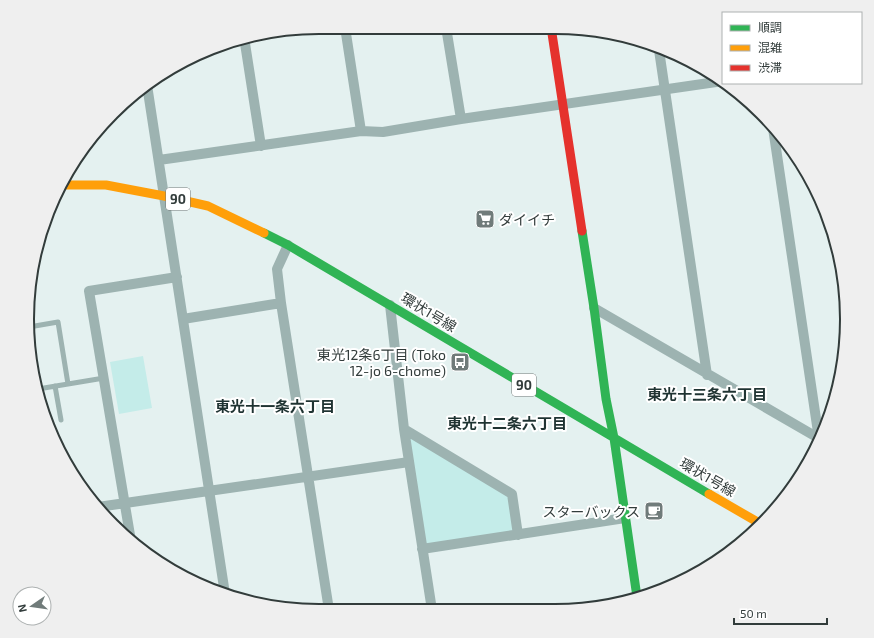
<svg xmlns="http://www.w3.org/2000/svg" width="874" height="638" font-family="'Exo 2','Noto Sans JP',sans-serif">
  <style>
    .green { fill: #c4ece9 }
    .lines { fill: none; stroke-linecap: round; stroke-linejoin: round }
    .lane { stroke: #9db3b1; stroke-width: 5 }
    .street { stroke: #9db3b1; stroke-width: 10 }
    .fast { stroke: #30b455; stroke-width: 9 }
    .slow { stroke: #ff9f0a; stroke-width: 9 }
    .jam { stroke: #e5322d; stroke-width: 9 }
    .labels { text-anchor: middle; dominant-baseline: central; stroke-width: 4; stroke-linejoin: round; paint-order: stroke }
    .shield { fill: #fff; stroke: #707676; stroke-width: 1 }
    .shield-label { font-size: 13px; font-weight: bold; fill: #323c3b }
    .poi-label { font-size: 14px; fill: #323c3b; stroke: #fff; text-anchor: end }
    .street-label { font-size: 14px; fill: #323c3b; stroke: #fff }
    .neighbourhood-label { font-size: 15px; font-weight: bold; fill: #1f3332; stroke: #fff }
    .rim { fill: none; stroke: #323c3b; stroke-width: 2 }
  </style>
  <rect width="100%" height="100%" fill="#e4f1f0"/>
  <path class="green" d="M143,356L152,408L119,414L110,362Z
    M404,429L512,494L518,535L422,549Z"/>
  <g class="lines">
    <path class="lane" d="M29,327L58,322L68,384
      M55,386L61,420
      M38,389L104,378"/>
    <path class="street" d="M345,27L361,131
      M446,27L461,119
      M244,37L261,146
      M659,50L707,375
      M147,85L225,594
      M773,128L819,439
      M159,160L361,131L383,132L461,119L723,81
      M288,245L277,269L281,303L329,610
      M390,305L404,429L432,610
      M594,308L820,439
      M183,319L281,303
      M404,429L512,494L518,535
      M98,507L409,462
      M131,541L89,291L177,277
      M422,549L625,518"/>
    <path class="fast" d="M582,231L594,308L606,399L614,438L637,597
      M264,233L288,245L709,494"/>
    <path class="slow" d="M61,185H106L164,196L208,206L264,233
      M709,494L761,524"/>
    <path class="jam" d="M551,27L582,231"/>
  </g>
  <defs>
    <symbol id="supermarket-square" viewBox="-11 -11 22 22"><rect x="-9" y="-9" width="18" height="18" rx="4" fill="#707b7a" stroke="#fff"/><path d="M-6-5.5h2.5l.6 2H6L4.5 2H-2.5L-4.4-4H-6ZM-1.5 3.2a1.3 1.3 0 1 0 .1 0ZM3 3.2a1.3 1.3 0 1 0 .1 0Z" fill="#fff"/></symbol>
    <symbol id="bus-square" viewBox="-11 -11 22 22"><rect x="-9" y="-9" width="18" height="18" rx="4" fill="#707b7a" stroke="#fff"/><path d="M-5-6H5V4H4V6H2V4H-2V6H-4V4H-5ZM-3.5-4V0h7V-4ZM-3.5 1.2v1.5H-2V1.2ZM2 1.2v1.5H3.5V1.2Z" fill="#fff"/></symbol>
    <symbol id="cafe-square" viewBox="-11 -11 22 22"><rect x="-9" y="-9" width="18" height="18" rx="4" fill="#707b7a" stroke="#fff"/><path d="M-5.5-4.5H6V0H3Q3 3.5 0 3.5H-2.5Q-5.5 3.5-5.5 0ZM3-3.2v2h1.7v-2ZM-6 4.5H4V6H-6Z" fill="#fff"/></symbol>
  </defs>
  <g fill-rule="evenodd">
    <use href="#supermarket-square" x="474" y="208" width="22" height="22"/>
    <use href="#bus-square" x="449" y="351" width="22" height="22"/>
    <use href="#cafe-square" x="643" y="500" width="22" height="22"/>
  </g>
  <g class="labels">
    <g class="shield">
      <rect x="166" y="188" width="24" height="22" rx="3"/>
      <rect x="512" y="374" width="24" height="22" rx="3"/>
    </g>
    <g class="shield-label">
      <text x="178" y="199">90</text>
      <text x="524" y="385">90</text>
    </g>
    <g class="poi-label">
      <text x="499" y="219" text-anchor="start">ダイイチ</text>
      <text x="446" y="354">東光12条6丁目 (Toko<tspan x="446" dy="16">12-jo 6-chome)</tspan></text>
      <text x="640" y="511">スターバックス</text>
    </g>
    <g class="street-label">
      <text transform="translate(429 312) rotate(31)">環状1号線</text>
      <text transform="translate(708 477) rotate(30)">環状1号線</text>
    </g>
    <g class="neighbourhood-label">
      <text x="707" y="394">東光十三条六丁目</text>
      <text x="275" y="406">東光十一条六丁目</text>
      <text x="507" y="423">東光十二条六丁目</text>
    </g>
  </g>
  <path d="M0 0H874V638H0ZM319 34H555A285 285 0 0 1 840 319V319A285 285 0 0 1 555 604H319A285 285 0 0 1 34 319V319A285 285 0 0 1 319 34Z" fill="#efefef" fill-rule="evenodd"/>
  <path class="rim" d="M319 34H555A285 285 0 0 1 840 319V319A285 285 0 0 1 555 604H319A285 285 0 0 1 34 319V319A285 285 0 0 1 319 34Z"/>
  <rect x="722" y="12" width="140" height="72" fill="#ffffff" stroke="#adb1b1"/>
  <rect x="730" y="25" width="20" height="6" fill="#30b455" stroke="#adb1b1"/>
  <text x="758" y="32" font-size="12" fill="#323c3b">順調</text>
  <rect x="730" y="45" width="20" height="6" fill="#ff9f0a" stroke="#adb1b1"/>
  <text x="758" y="52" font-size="12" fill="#323c3b">混雑</text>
  <rect x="730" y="65" width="20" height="6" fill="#e5322d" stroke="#adb1b1"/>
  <text x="758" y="72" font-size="12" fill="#323c3b">渋滞</text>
  <g transform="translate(32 606) rotate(257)"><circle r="19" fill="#ffffff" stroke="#adb1b1"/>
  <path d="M0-3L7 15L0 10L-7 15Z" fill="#707b7a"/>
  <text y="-6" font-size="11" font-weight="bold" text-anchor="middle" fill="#323c3b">N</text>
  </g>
  <path d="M734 618v6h93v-6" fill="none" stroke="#323c3b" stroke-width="2"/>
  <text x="740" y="618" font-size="12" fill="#323c3b" stroke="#ffffff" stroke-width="3" paint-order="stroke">50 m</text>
</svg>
